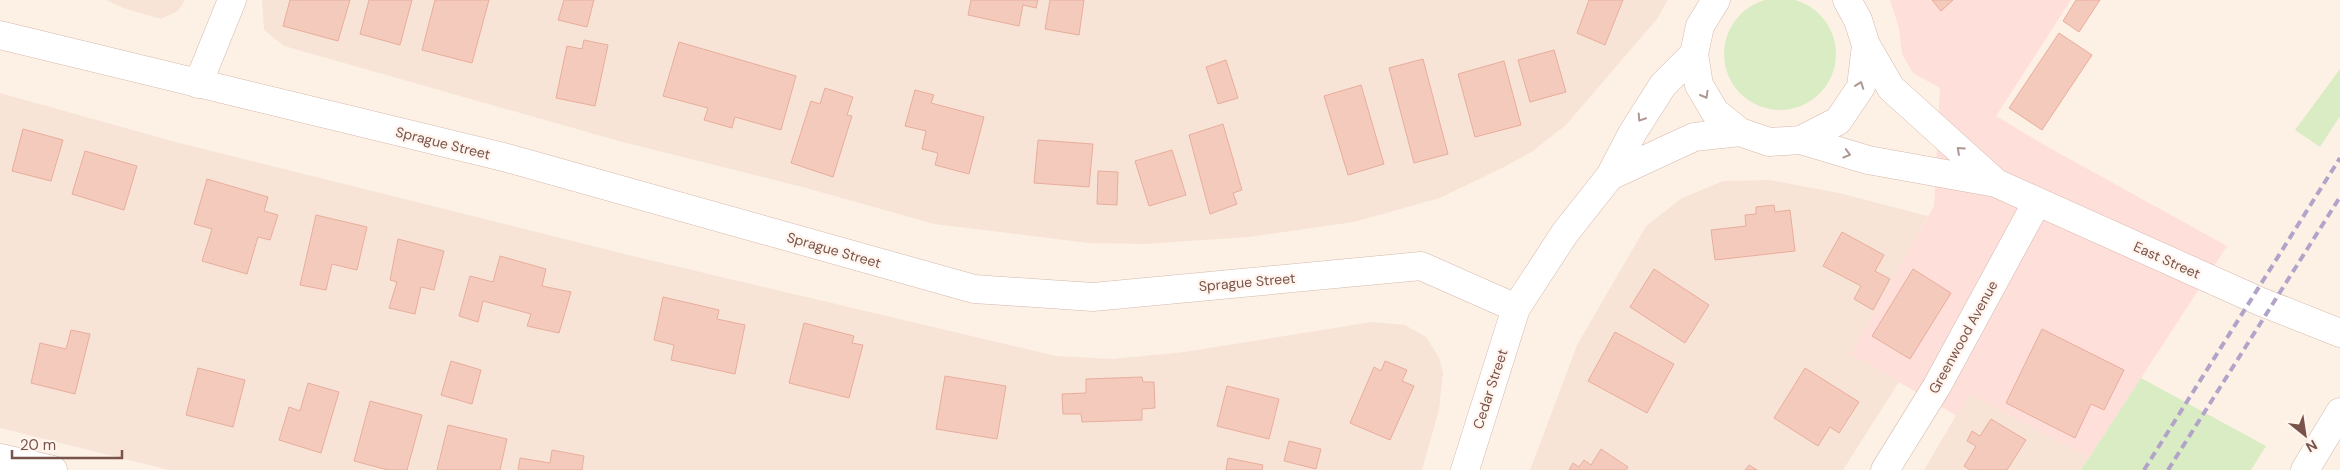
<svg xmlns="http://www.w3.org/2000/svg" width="2340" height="470" viewBox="0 0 2340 470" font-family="'DM Sans',sans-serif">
<rect width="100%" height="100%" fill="#fdf1e6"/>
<path fill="#f8e4d7" d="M106,0H185L178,11L161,19L123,8Z
M262,0H1668L1657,19L1566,125L1533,151L1504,167L1440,198L1354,222L1249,237L1145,244L1088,243L934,224L806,188L622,142L284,46L264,30Z
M0,93L172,141L633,256L1056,356L1113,359L1184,352L1372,322L1405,325L1426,337L1439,357L1443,373L1439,410L1422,470H169L0,428Z
M1770,180L1839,193L1928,216L1852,354L1899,382L1843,470H1530L1577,345L1646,226L1682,198L1723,181Z
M1969,393L2089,458L2081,470H1924Z"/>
<path fill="#fedfd9" d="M1890,0H2071L1996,116L2046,146L2227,246L2089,458L1970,394L1957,416L1851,354L1934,206L1940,88L1913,73L1902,54L1899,28Z"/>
<path fill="#daecc3" d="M1724 54a56 56 0 1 1 112 0a56 56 0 1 1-112 0Z
M2340,69V116L2320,147L2295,130Z
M2141,378L2266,446L2251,470H2081Z"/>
<path fill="#f4cabc" stroke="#e8ad9c" d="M290,0H350L338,41L283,26Z
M369,0H412L400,45L360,34Z
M435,0H489L472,63L422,50Z
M564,0H594L587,27L558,20Z
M971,0H1038L1036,8L1023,5L1019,26L968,15Z
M1050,0H1084L1079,35L1045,29Z
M1589,0H1623L1605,45L1577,33Z
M1932,0H1953L1941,11Z
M2076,0H2100L2079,32L2063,21Z
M2059,33L2092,55L2042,130L2009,108Z
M584,40L608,45L595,106L556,98L567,46L582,49Z
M679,42L796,76L781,130L735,117L732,128L704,120L708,108L663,96Z
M1554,50L1566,92L1530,102L1518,60Z
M1423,59L1448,154L1414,163L1389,68Z
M1226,60L1238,98L1218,104L1206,67Z
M1504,61L1521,125L1475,137L1458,74Z
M1361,85L1384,164L1348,175L1324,96Z
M825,88L853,97L847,115L852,116L833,177L791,163L811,101L820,104Z
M915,90L934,95L931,103L984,117L969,174L935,165L938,153L922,149L926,131L905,126Z
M1223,124L1242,190L1233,193L1237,204L1210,214L1189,135Z
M23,129L63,140L51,181L12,171Z
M1038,140L1093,144L1089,187L1034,183Z
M1172,150L1186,195L1149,206L1135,161Z
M85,151L137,166L124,210L72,194Z
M1098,171L1118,172L1117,205L1097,204Z
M207,179L268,197L264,211L278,215L270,240L258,237L247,274L202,261L212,229L194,224Z
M1774,205L1775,212L1790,210L1795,251L1715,260L1711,230L1746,226L1745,215L1756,214V207Z
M316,215L367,227L357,270L332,264L326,290L300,285Z
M1842,232L1884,255L1875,271L1890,279L1873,310L1854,299L1861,286L1823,266Z
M398,239L444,251L434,290L421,287L415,314L389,308L397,282L390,280Z
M500,256L546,269L542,286L571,292L559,333L527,326L531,314L483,301L478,322L459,316L470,276L493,282Z
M1654,269L1709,305L1685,343L1630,307Z
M1913,269L1951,293L1910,359L1872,336Z
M663,297L719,310L717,319L745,325L735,374L671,360L674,345L654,340Z
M804,323L854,336L852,343L863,345L849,398L789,383Z
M2042,329L2124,370L2104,410L2091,404L2075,438L2006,403Z
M71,330L90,334L75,394L31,383L40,343L66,349Z
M1615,332L1674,364L1647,413L1588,381Z
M451,361L481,370L472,404L441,395Z
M1385,361L1407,370L1402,381L1414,386L1390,440L1350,423L1374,367L1381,371Z
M198,368L245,380L233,427L186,415Z
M1805,368L1859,402L1839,433L1830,427L1818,446L1774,418Z
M945,376L1006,386L997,439L936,429Z
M1142,377L1143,382H1154L1155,408L1142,409V420L1082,422L1081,414H1063L1062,394L1086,393V379Z
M308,383L339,392L321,453L279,440L289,407L300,411Z
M1227,386L1279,399L1269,439L1217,426Z
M370,401L422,415L407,470H388L354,461Z
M1991,419L2026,440L2007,470H1970L1964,466L1976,446L1967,441L1972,431L1980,436Z
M448,425L507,439L500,470H437Z
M1289,441L1321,449L1316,469L1284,461Z
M1601,449L1628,467L1626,470H1569L1573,463L1579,467L1584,460L1591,465Z
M552,450L584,456L582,470H518L520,458L550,463Z
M1228,458L1263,465L1262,470H1226Z
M1749,465L1757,470H1745Z"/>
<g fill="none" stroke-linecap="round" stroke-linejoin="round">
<g stroke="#d3b9ae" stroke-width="29">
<path id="minor" d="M198,84L232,0
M0,458L53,470
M1885,470L1937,386L2037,202
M2305,470L2340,412"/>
</g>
<g stroke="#d3b9ae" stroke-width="29">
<path id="tertiary" d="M1465,470L1516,308"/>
</g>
<g stroke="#d6b8ab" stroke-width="29">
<path id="secondary" d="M1716,0L1700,26L1694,54L1699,85L1715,112L1740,132L1769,142L1801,140L1838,121L1861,87L1866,45L1858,20L1847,0
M0,35L507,158L974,289L1093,297L1421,266L1516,308L1565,233L1610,176L1633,132L1663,85L1694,54
M1866,45L1891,88L1996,183
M1801,140L1868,160L1996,183L2259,301L2340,333
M1610,176L1694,137L1740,132"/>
</g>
<use href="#minor" stroke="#fff" stroke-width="28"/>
<use href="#tertiary" stroke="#fff" stroke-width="28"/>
<use href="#secondary" stroke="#fff" stroke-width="28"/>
<path stroke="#b2a3c8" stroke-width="4" stroke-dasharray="8 5" stroke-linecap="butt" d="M2144,470L2340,158
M2168,470L2340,197"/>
</g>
<defs><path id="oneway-chevron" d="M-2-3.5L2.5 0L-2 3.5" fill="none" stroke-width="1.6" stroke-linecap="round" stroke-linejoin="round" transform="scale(1.25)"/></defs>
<g stroke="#af9892">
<use href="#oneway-chevron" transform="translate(1860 85) rotate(-70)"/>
<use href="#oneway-chevron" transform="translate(1705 95) rotate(60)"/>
<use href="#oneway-chevron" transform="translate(1641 118) rotate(123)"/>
<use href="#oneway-chevron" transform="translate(1960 150) rotate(-138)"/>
<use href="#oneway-chevron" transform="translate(1847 154) rotate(16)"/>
</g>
<g text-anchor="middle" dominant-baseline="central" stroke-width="4.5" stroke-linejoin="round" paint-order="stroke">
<g font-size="14" fill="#795349" stroke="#fff5ee">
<text transform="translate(443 143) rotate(14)">Sprague Street</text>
<text transform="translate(834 250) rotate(16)">Sprague Street</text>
<text transform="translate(2167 260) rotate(24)">East Street</text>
<text transform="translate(1247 282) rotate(-5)">Sprague Street</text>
<text transform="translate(1963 337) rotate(-61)">Greenwood Avenue</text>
<text transform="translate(1490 389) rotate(-72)">Cedar Street</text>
</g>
</g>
<g transform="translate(2305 435) rotate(150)" stroke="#fff5ee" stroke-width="4" paint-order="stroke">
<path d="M0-4L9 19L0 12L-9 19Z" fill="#795349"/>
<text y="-8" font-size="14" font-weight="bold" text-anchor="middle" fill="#795349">N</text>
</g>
<path d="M12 450v8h110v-8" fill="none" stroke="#795349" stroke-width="2.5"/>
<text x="20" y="450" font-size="15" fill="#795349" stroke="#fff5ee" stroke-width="4" paint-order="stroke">20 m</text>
</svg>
